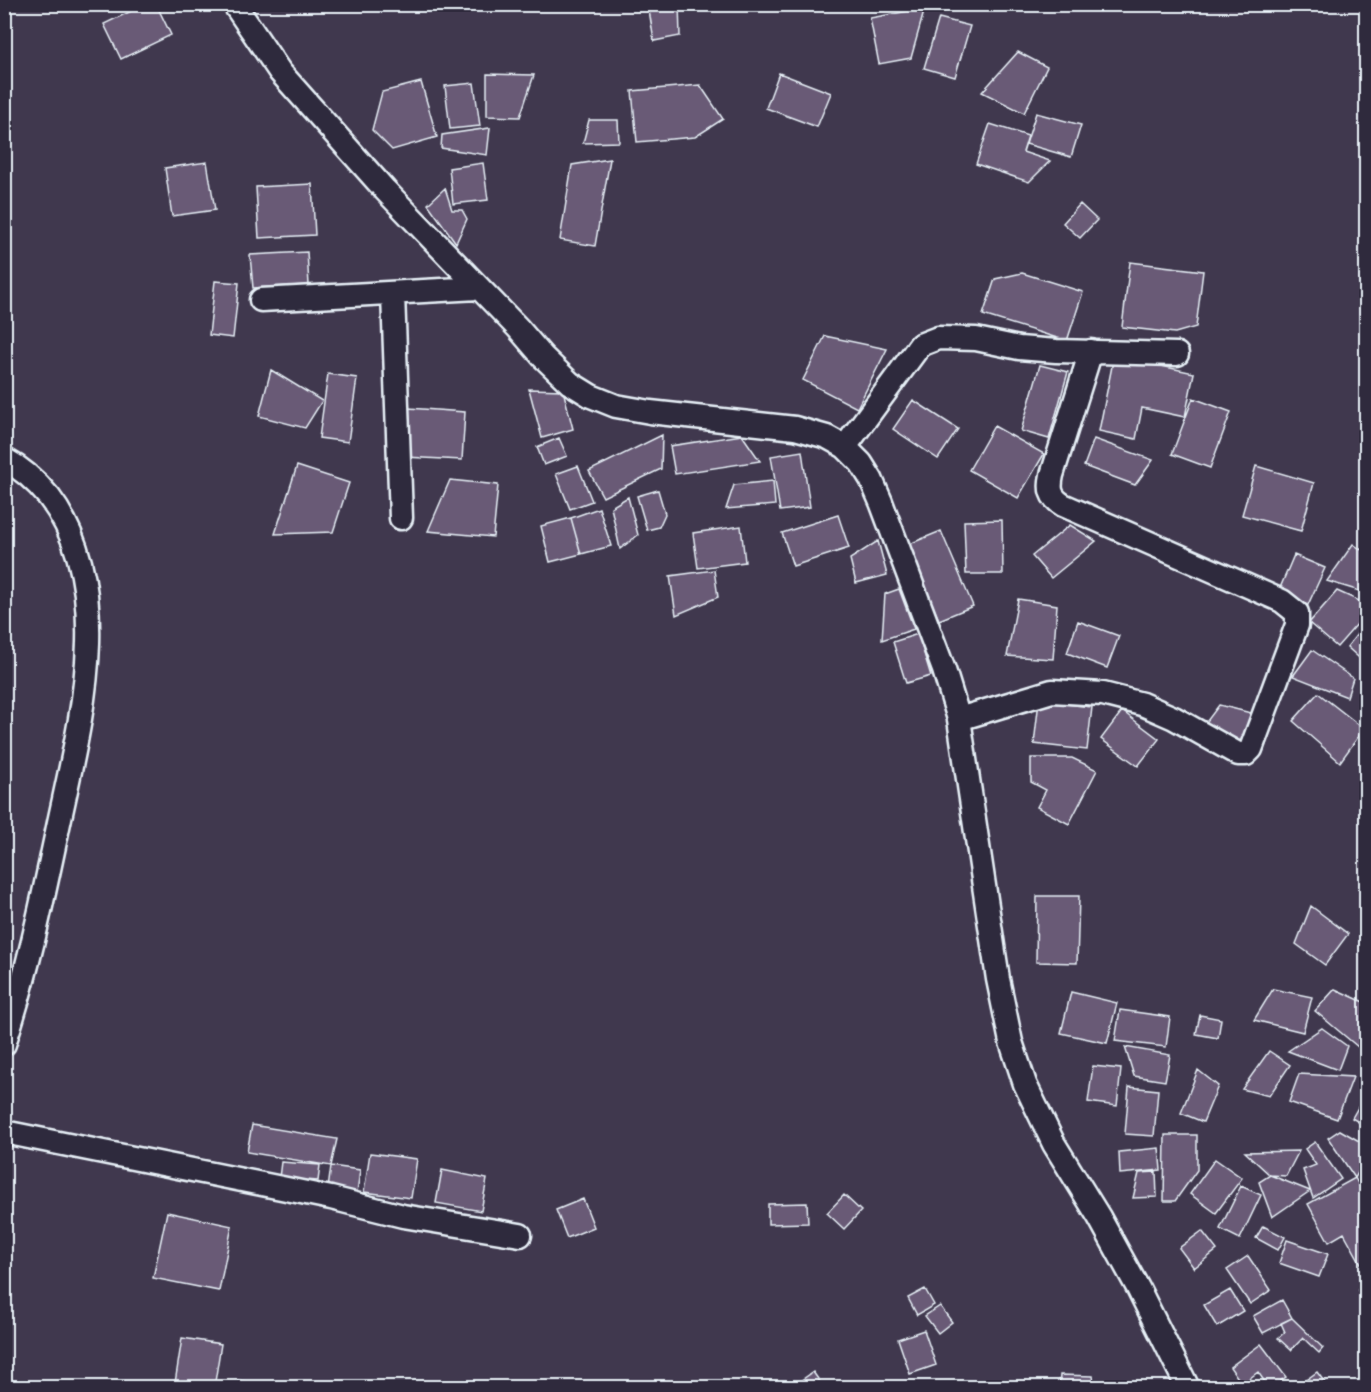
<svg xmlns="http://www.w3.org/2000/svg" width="1371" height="1392" viewBox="0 0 1371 1392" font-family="Pangolin,sans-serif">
<rect width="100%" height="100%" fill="#40384e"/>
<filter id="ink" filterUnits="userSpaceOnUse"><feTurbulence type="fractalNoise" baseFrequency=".0167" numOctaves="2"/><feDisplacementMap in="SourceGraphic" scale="12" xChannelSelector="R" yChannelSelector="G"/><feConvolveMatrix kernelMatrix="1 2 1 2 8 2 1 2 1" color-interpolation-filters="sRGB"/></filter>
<g filter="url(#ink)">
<path fill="#695a76" stroke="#e8f1f8" stroke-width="1.5" d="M146,4H156L171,35L121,59L104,24Z
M648,4H679L680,36L654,41Z
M732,4H774V10H732Z
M925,8L911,58L879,64L870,18Z
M939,18L970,26L955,77L924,68Z
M1018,52L1047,67L1024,113L982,92Z
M779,73L831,93L817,127L766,108Z
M487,74L534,75L520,117L487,116Z
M421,82L437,137L392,150L372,130L382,92Z
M474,83L480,126L450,129L445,86Z
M700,85L723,119L695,137L637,142L632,91Z
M1036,113L1081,125L1071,157L1026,144Z
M589,120H618L619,142L583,143Z
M990,124L1028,136L1023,152L1050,161L1029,182L976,164Z
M490,128L487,155L441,148L442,135Z
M610,159L595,246L560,240L572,165Z
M207,162L215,210L172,216L165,168Z
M483,163L488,200L453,204L449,168Z
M312,184L315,235L259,238L256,187Z
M445,188L452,210H462L467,219L456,243L428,204Z
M1080,204L1097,220L1080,238L1063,223Z
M307,252L309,285L253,288L250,255Z
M1130,262L1203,271L1196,327L1175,333L1122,327Z
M1022,273L1083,292L1067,341L983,315L995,279Z
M215,281L239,283L233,338L209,335Z
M825,336L887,349L857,408L803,380Z
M1114,356L1194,373L1185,417L1142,408L1136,439L1099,431Z
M1040,365L1068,372L1049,439L1021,431Z
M271,370L322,401L305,428L259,416Z
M328,374L357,378L348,442L319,438Z
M529,389L563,390L573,429L542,438Z
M1193,398L1231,412L1210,468L1172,454Z
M913,400L958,429L938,459L893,429Z
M408,408L465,412L462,460L405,457Z
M994,426L1044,454L1018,498L969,470Z
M662,435L661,469L603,497L589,471Z
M742,435L760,461L675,474L670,446Z
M559,438L567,456L544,465L537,447Z
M1094,439L1153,460L1135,485L1084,466Z
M802,451L810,507L780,511L771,456Z
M297,466L349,483L333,532L275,534Z
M578,466L592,501L570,509L556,474Z
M1256,466L1314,483L1301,531L1242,515Z
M450,480L498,485L493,537L428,531Z
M773,481L775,505L726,509L734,485Z
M658,490L665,514L659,527L647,530L637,496Z
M628,497L638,535L620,549L611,507Z
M599,508L611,546L581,554L571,518Z
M838,515L849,548L793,566L782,533Z
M571,518L581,554L550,562L541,526Z
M1002,520L1003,574H966L964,521Z
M1070,525L1096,541L1051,578L1032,556Z
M741,526L745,562L698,568L693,533Z
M941,531L973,606L939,620L907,545Z
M878,541L887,575L856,583L850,559Z
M1353,544L1366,553V593L1327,581Z
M1294,555L1325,568L1306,609L1280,588Z
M714,570L718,597L676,615L670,576Z
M899,589L914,629L882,640L885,594Z
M1337,591L1366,604V614L1337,647L1309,623Z
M1018,599L1057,605L1053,659L1007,656Z
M1078,621L1119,636L1107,668L1067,653Z
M1366,623V664L1347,647Z
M918,634L931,676L906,683L893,642Z
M1312,650L1353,678L1347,697L1293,676Z
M1318,693L1364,729L1340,762L1293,721Z
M1039,701L1092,707L1087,750L1034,744Z
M1219,705L1255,714L1246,754L1204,725Z
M1122,711L1159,739L1138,766L1101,739Z
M1031,758H1072L1097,770L1069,824L1037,807L1046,790L1031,782Z
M1037,896H1079L1077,963L1036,962Z
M1311,906L1348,934L1325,965L1296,944Z
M1366,937V949L1361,945Z
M1273,989L1312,997L1303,1032L1254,1020Z
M1335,989L1366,1003V1037L1358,1047L1315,1011Z
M1071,992L1117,1003L1107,1043L1061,1033Z
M1120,1010L1170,1017L1166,1047L1115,1041Z
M1200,1015L1221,1019L1218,1038L1196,1034Z
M1322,1028L1347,1046L1338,1070L1288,1051Z
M1125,1047L1170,1055L1165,1081L1134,1076Z
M1269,1051L1290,1065L1269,1096L1242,1089Z
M1093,1066L1121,1069L1117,1106L1088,1102Z
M1198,1070L1218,1086L1203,1122L1181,1113Z
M1299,1074L1353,1077L1337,1119L1289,1102Z
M1129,1087L1158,1090L1154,1136L1125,1134Z
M1366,1093V1127L1352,1118Z
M252,1125L337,1139L331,1166L247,1152Z
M1340,1130L1366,1145V1158L1355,1178L1328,1138Z
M1165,1135H1197V1170L1175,1201H1164Z
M1315,1142L1341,1179L1313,1198L1303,1170L1316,1165L1305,1149Z
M1159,1148L1161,1170L1120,1174L1119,1152Z
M1299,1151L1286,1176L1270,1175L1245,1152Z
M370,1153L417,1159L411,1198L364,1192Z
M1215,1159L1242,1178L1216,1213L1190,1194Z
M281,1162L320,1165L318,1181L279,1178Z
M331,1166L360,1170L357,1193L328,1189Z
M442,1170L487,1179L481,1211L436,1203Z
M1156,1172L1157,1197L1133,1198L1139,1173Z
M1270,1175L1310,1191L1272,1217L1259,1182Z
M1355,1178L1366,1198V1262L1363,1267L1344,1233L1329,1242L1308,1204Z
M1241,1186L1261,1195L1240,1239L1220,1229Z
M844,1195L861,1211L844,1229L827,1213Z
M583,1199L594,1227L567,1238L556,1210Z
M807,1203L808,1223L768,1224V1204Z
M167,1212L232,1226L219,1291L153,1278Z
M1263,1226L1285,1237L1278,1250L1256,1238Z
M1202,1231L1217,1250L1194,1268L1179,1248Z
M1287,1240L1328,1254L1319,1277L1279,1263Z
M1248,1256L1271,1290L1250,1304L1227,1270Z
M1366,1287V1313L1358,1290Z
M925,1289L934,1305L917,1315L908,1298Z
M1230,1290L1243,1311L1217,1327L1204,1305Z
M1282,1300L1292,1318L1263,1333L1253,1316Z
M940,1306L952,1322L938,1333L925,1316Z
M1292,1318L1323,1348L1319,1353L1303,1338L1291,1350L1278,1338L1285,1332L1281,1323Z
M924,1330L936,1365L910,1374L898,1339Z
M182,1338L221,1344L214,1388L175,1383Z
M1261,1344L1286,1377L1271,1388H1269L1258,1372L1242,1384L1230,1367Z
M813,1372L823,1386L820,1388H799L796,1384Z
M1317,1372L1329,1388H1295Z
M1060,1375L1093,1376L1095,1388H1059Z
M238,1380L276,1388H237Z"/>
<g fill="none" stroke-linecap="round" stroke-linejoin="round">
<g stroke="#e8f1f8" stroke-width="27">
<path id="street" d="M234,4L280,72L385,190L518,328L543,357L570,383L591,396L616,406L650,412L795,428L827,437L845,447L861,463L871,479L881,502L944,670L959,719L998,979L1011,1042L1025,1084L1054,1144L1099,1217L1138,1288L1188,1388
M393,294L401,518
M261,300L478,288
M845,447L920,345L938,338L976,339L1019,348L1056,351L1177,354
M4,459C23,469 36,481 49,497C119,589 78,730 57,832C42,903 27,975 4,1044
M959,719L1052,691L1103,694L1142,704L1174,718L1238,754H1246L1251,749L1297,625V613L1282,601L1063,505C1050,497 1049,489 1052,475L1091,351
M4,1132L331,1198L403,1216L520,1235"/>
</g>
<use href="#street" stroke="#2f2a3d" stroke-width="22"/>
</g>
</g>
<rect width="1371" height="1392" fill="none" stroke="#2f2a3d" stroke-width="24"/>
<rect x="12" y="12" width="1347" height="1368" fill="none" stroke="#e8f1f8" stroke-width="2" filter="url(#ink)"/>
</svg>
